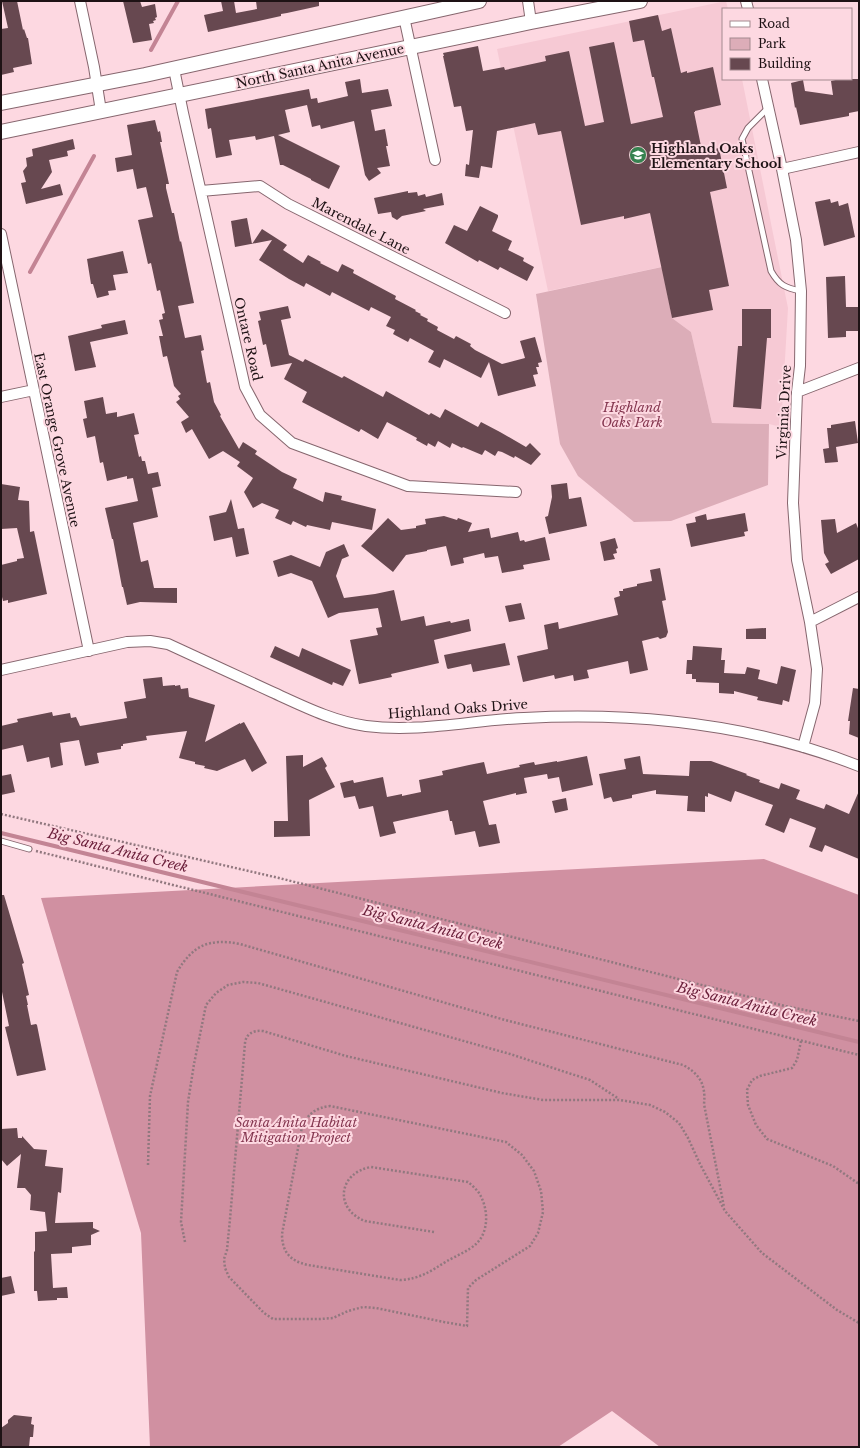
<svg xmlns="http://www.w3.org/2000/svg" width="860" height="1448" viewBox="0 0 860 1448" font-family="'Libre Baskerville',serif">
<rect width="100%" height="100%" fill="#fdd8e1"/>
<path fill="#f6c9d4" d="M726,1L728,9H723V79H742L788,308L781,427L769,424L712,423L691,332L672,318L661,267L548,291L497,49Z"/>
<path fill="#dcadb8" d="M662,267L672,318L691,332L712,423L769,424L768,485L671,521L634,522L578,476L560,444L536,294Z"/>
<path fill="#d090a1" d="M764,859L859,895V1447H660L612,1411L558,1447H150L141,1233L41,898Z"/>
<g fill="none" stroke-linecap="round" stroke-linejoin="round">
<path stroke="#c38494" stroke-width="4" d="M151,50L178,1
M30,272L94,156
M1,833L859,1042"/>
</g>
<path fill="#674850" d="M2,1H17L23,30L24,29L27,38H28L32,64L13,68L14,72L1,75V29L8,28Z
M123,1H140L142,7L155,4L157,17L155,18L156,20L153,21L154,23L149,24L152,40L133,43Z
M221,1H234L236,13L257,9L256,1H319V6L287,13L281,14V16L208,32L204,15L223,11Z
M658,15L662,31L671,28L681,73L687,71V73L713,67L721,105L695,111V112H694L702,151L719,148L727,188L710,192L729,286L709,290L713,310L672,318L650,213L624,219V216L581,225L561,131L538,135L535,123L497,131L492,168L481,166L479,178L465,176L466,164L469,165L473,130L466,131L461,106L454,107L443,56H444L443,53L478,46L483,71L504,67L505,70L546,61L545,56L569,51L585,126L604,122L589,47L614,42L631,124L663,117L654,77H652L644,40L633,42L629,21Z
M360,79L362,93L388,89L392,106L371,110L375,131L385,129L388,146H386L390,166L377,168L381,173L369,181L365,175L354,121L321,129L320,125L312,127L307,105L285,110L290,132L278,135L340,166L329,189L311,180V179L283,165H280L274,136L256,140L255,136L229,140L232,155L216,158L211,128L208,129L205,109L309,89L311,99L317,98L318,103L348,96L345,82Z
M840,79H859V111L849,113V116L800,125L796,107L795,108L791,83L803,80L805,91L833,95L831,81Z
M155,120L158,132L160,131L162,142H160L169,184H166V188L172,213H174L180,242L181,241L194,303L178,306L185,338L201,335L204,350L201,351L207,383L210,382L214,402L221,415L220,416L239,449L243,442L257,451L255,454L282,472L297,479L293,488L323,502L325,492L342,496L341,500L376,509L372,530L332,522L330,530L307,525L306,527L293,521L291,525L275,518L279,510L262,503L253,508L244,492L253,478L237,466L240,462L223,451L209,459L192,429L186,433L181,422L189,417L176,402L180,399L178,396L181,394L174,386L167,356L163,357L159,336H163L159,320L163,319L162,314L165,313L160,290L157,291L151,263L148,264L138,220L153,217L146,187L137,189L133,169L117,172L115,158L132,155L127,125Z
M73,139L75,149L67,151L68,156L49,160L52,172L41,189L60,184L63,195L26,204L21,183L26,182L23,171L27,166L26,158L33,156L32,149Z
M408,191V193L417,192L418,196L425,194L426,197L442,193L444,205L423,209L426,211L402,216L397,220L392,217L391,212L378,214L374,198Z
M830,199L831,203L838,201L839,206L848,203L855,237L824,246L815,202Z
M480,206L498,215V217L492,231L512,241L508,250L524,258L523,261L534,267L527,281L500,267L498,270L479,260L478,262L445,243L454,225L467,231Z
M247,218L252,244L262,229L287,245L283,250L303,263L308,255L321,262L320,263L338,272L342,264L354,270L353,273L396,296L395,299L416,310L415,311L421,314L420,315L428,319L427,321L438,327L437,330L454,339L456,336L471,344L470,346L475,350L502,364L525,358L520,341L535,337L542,362L538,363L539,367H536L538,374L533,375L536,386L498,396L489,362L481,378L444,359L440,368L428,362L434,351L410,338L408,342L393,334L395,330L386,326L391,317L371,307L369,311L332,292L330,296L306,283L304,287L289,279L259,260L272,240L235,247L231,221Z
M123,251L128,273L113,275L116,290L108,291L109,295L97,298L93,284H91L87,259Z
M845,276L846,307H858L859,331H846V337L828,338L826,277Z
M288,306L291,318L281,320L289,355L303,362L305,359L342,378L344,376L383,397L386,391L429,415L431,413L440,418L445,409L478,427L481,422L500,432L526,447L530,443L541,454L531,465L515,456L514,458L502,452L498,451L495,456L485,450L482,455L463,447L462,448L452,443L450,448L438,441L435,447L428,443L427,446L416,440L417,438L387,422L378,439L361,429L359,432L302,402L307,392L284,379L292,363L271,367L266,344L263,345L258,321L261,320L259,312Z
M742,309H771V338H767L761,409L733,407L738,346H742Z
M125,320L128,334L90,342L96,367L75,371L68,336L102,328L101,325Z
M103,397L106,414L117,412V417L134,413L139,434L134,435L139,457L141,456L142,461H145L148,474L158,472L161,486L152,488L158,517L133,523L141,562L148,560L154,588H177V603L140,602L127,605L123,587H122L113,539H112L105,508L138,501L133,478L127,479V476L107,481L103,462L100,463L95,436L87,438L83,419L87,418L84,401Z
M855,421L858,443L836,447L838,462L825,463L823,449L829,448L827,428H831V425Z
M567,483L569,499L581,497L587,526L549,534L545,517L548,516L552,497L551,485Z
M1,484L20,487L18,500L29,501L30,532L34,531L47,594L8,603V600L3,601L1,593V565L17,561V559L24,558L17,528L1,529Z
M231,499L238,529L244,528L249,554L236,557L232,537L214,541L209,516L226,512Z
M745,513L748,531L744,532L745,536L691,547L686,524L696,522L695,517L706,514L707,520Z
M444,516L457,520L458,518L472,523L468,532L489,528L491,538L518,532L520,541L524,540L525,542L545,537L550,560L523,565L524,569L502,573L498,556L485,558L484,553L463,558L464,563L451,566L446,546L427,550V551L406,555L393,572L361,546L388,518L401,530L416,528V526L426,524L425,519Z
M835,519L837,533L856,523L859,531V559L831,574L825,564L829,562L824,553L821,520Z
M615,538L618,548L616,549L617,553L613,554L615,559L604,561L600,542Z
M344,544L349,556L342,559L336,576L344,598L375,594L394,590L401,621L424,616L426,626L450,621L451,623L469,619L471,631L434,640L439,663L391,674L392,677L359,684L350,640L378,635L376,628L382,627L378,608L339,613L328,618L312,581L291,573L278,577L273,561L291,555L320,567L326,552Z
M660,568L666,600L662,601L668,632L666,637L660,639L658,637L642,641L648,670L630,674L628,661L587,670L589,678L574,681L573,675L555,679L554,675L523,682L517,656L548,649L544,625L558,622L559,629L618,615L614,598L620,596L619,591H623V589L637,586V584L652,581L650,570Z
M521,603L525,619L509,622L505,606Z
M766,628V639H746V629Z
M505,643L510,665L473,672L471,664L448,669L447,668L444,655Z
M275,646L299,657L302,648L351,670L343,686L333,682L332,685L270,657Z
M693,646L722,648L721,660H725L724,673L745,674L747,667L760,670L758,679L777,684L781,666L796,670L789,702L783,700L782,705L757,700L758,697L734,691V694L719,693V683L696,682V679H692V674H686L687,660H692Z
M162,677L163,686L175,685V686L180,685L181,689L188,688L189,697L215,705L205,742L240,723V724L244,722L267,763L252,772L245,759L217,771L204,768L205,766L195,764V762L179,758L187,731L146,736L147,740L123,744V746H121V749L97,753L99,763L85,766L79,740L60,743L63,765L51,768L49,757L27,762L23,745L1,750V726L18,722L17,719L52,712L53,716L70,713L71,718L76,717L80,726L127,718L124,702L146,698L143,679Z
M853,688L859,689V738L849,734L850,721H848Z
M303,755V767L322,757L327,766L325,768L335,787L309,800L310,836L274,837V821H288L286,756Z
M587,756L593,785L562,792L559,777L548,779L547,774L524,778L527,793L516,795V793L483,801L489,825L496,824L500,843L479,847L475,831L455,835L452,821H450L448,810L393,822L396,833L380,837L373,806L359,809L355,796L344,798L340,783L353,780L354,783L383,777L387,797L402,794V796L421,792L419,780L443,775L442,771L469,765L484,762L487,774L520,767L519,765L534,762L535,765L557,761V762Z
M640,756L643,774L689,776L690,761H711L747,774L746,775L760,780L759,782L779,789L781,783L800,790L796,799L824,809L826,804L849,814L859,791V859L825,845L822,852L809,847L816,828L790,818L784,833L765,825L773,805L735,791L731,802L708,793V797L705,796V812L687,811L688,796L656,794V790L632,795V798L613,802L611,797L604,799L599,774L626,769L624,759Z
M11,774L15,792L1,795V776Z
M566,798L568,810L555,813L552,801Z
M1,895H4L24,963L22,964L29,995L26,996L28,1005H27L31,1025L36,1024L37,1025L46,1070L17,1076L5,1027L9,1026L1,987Z
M17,1128L18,1138H22V1136L34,1149L47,1150L45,1166L63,1168L61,1193L58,1192L55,1223L93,1222V1228L100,1231L91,1235V1245L72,1247V1253L51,1254L53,1288L67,1287L68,1298H57V1300L38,1301L37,1291H34V1252L35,1251V1232L47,1231L45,1212L30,1210L31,1195L25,1188H17L21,1154L7,1166L1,1159V1129Z
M11,1276L15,1293L1,1296V1278Z
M14,1415L32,1417L31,1424L34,1425L33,1437H30L29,1447H1V1428L8,1423V1420Z"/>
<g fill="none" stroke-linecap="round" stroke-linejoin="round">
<g stroke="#86666e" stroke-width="7">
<path id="lane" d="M768,108L748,128L742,139L744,148L771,271C779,285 785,288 801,291
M1,841L29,849"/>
</g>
<g stroke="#86666e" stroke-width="12">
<path id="street" d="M80,1L94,67L101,111
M528,1L531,22
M746,1L748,9
M404,17L435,160
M174,69L183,113L245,387L260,415L292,443L408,486L516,492
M762,79L782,169L796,240L801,291L800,366L797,392L793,503L797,560L810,622L817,669L815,703L803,747
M782,169L859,152
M201,191L260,186L288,204L505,313
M1,234L89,651
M797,392L859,368
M1,397L34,390
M810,622L859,597
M1,670L127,642L150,641L168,644C203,660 237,676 272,692C303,706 332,721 366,726C419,733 472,720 524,718C638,712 752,724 859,766"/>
</g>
<g stroke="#86666e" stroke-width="16">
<path id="secondary" d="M1,103L145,75L479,1
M1,132L531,22L640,1"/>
</g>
<path stroke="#91787f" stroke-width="2.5" stroke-dasharray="2 2" stroke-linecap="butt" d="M1,814L279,878L785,1006L859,1021
M36,851L859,1055
M801,1041L797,1060L792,1068L760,1076L752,1080L747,1090L748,1105L756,1125L767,1139L833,1166L859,1184
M148,1165L150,1096L177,972C193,945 209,938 240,944L505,1020L683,1065C700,1074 706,1085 704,1104L724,1207
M434,1232L365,1221C334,1209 338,1173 371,1167L468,1182C472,1185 476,1189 479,1193C488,1207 490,1231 476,1244C470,1250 456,1256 447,1261C431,1271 420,1279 400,1280L308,1265C290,1261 282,1252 282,1234L302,1127C308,1114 315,1108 330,1106L506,1142L522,1155L534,1171L541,1191L543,1212L538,1233L530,1246L476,1280L468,1288L467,1326L444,1322L376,1308L363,1307L348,1311L333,1318L320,1319H273L264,1313L229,1277L225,1268L224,1259L227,1250L230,1219L245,1043C246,1034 253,1030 263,1031L346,1056L502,1093L543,1100H620L650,1105L665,1112L679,1123L688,1138L700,1164L725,1211L762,1253L837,1310L859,1323
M185,1242L181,1222L188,1102L194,1064L206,1005L216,993L228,985L243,982L258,983L510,1054L590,1080L619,1099"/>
<use href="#lane" stroke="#fff" stroke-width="5"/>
<use href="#street" stroke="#fff" stroke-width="10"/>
<use href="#secondary" stroke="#fff" stroke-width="14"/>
</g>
<defs>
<g id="school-disc" transform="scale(0.9)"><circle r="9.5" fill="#368250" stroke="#fdd8e1"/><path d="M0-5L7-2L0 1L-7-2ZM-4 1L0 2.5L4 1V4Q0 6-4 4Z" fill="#fff"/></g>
</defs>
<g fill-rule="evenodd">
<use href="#school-disc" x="638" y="155"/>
</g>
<g text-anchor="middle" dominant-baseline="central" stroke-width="4" stroke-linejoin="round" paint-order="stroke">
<g font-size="13" fill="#1e1215" stroke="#fdd8e1">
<text transform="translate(320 66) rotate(-12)">North Santa Anita Avenue</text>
<text transform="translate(361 226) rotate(27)">Marendale Lane</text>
<text transform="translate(248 339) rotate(77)">Ontare Road</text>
<text transform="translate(784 412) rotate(-87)">Virginia Drive</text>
<text transform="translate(57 440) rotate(78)">East Orange Grove Avenue</text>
<text transform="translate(458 709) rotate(-4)">Highland Oaks Drive</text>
</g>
<g font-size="13" font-weight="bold" fill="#1e1215" stroke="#fdd8e1" text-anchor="start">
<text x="651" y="148">Highland Oaks<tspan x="651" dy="15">Elementary School</tspan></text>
</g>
<g font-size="13" font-style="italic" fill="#853750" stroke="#fdd8e1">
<text x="632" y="407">Highland<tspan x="632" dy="15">Oaks Park</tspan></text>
<text x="296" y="1122">Santa Anita Habitat<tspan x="296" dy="15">Mitigation Project</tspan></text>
</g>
<g font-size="14" font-style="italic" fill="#6b1f3a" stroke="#fdd8e1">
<text transform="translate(118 850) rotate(14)">Big Santa Anita Creek</text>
<text transform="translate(433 927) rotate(14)">Big Santa Anita Creek</text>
<text transform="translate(747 1004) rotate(14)">Big Santa Anita Creek</text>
</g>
</g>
<rect width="860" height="1448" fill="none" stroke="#1e1215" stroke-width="4"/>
<rect x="722" y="8" width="130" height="72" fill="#fdd8e1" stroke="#a4898f"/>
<rect x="730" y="21" width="20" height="6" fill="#ffffff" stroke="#a4898f"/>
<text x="758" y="28" font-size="12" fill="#1e1215">Road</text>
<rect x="730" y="38" width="20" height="12" fill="#dcadb8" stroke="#a4898f"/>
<text x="758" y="48" font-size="12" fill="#1e1215">Park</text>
<rect x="730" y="58" width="20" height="12" fill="#674850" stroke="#a4898f"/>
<text x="758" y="68" font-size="12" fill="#1e1215">Building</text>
</svg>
